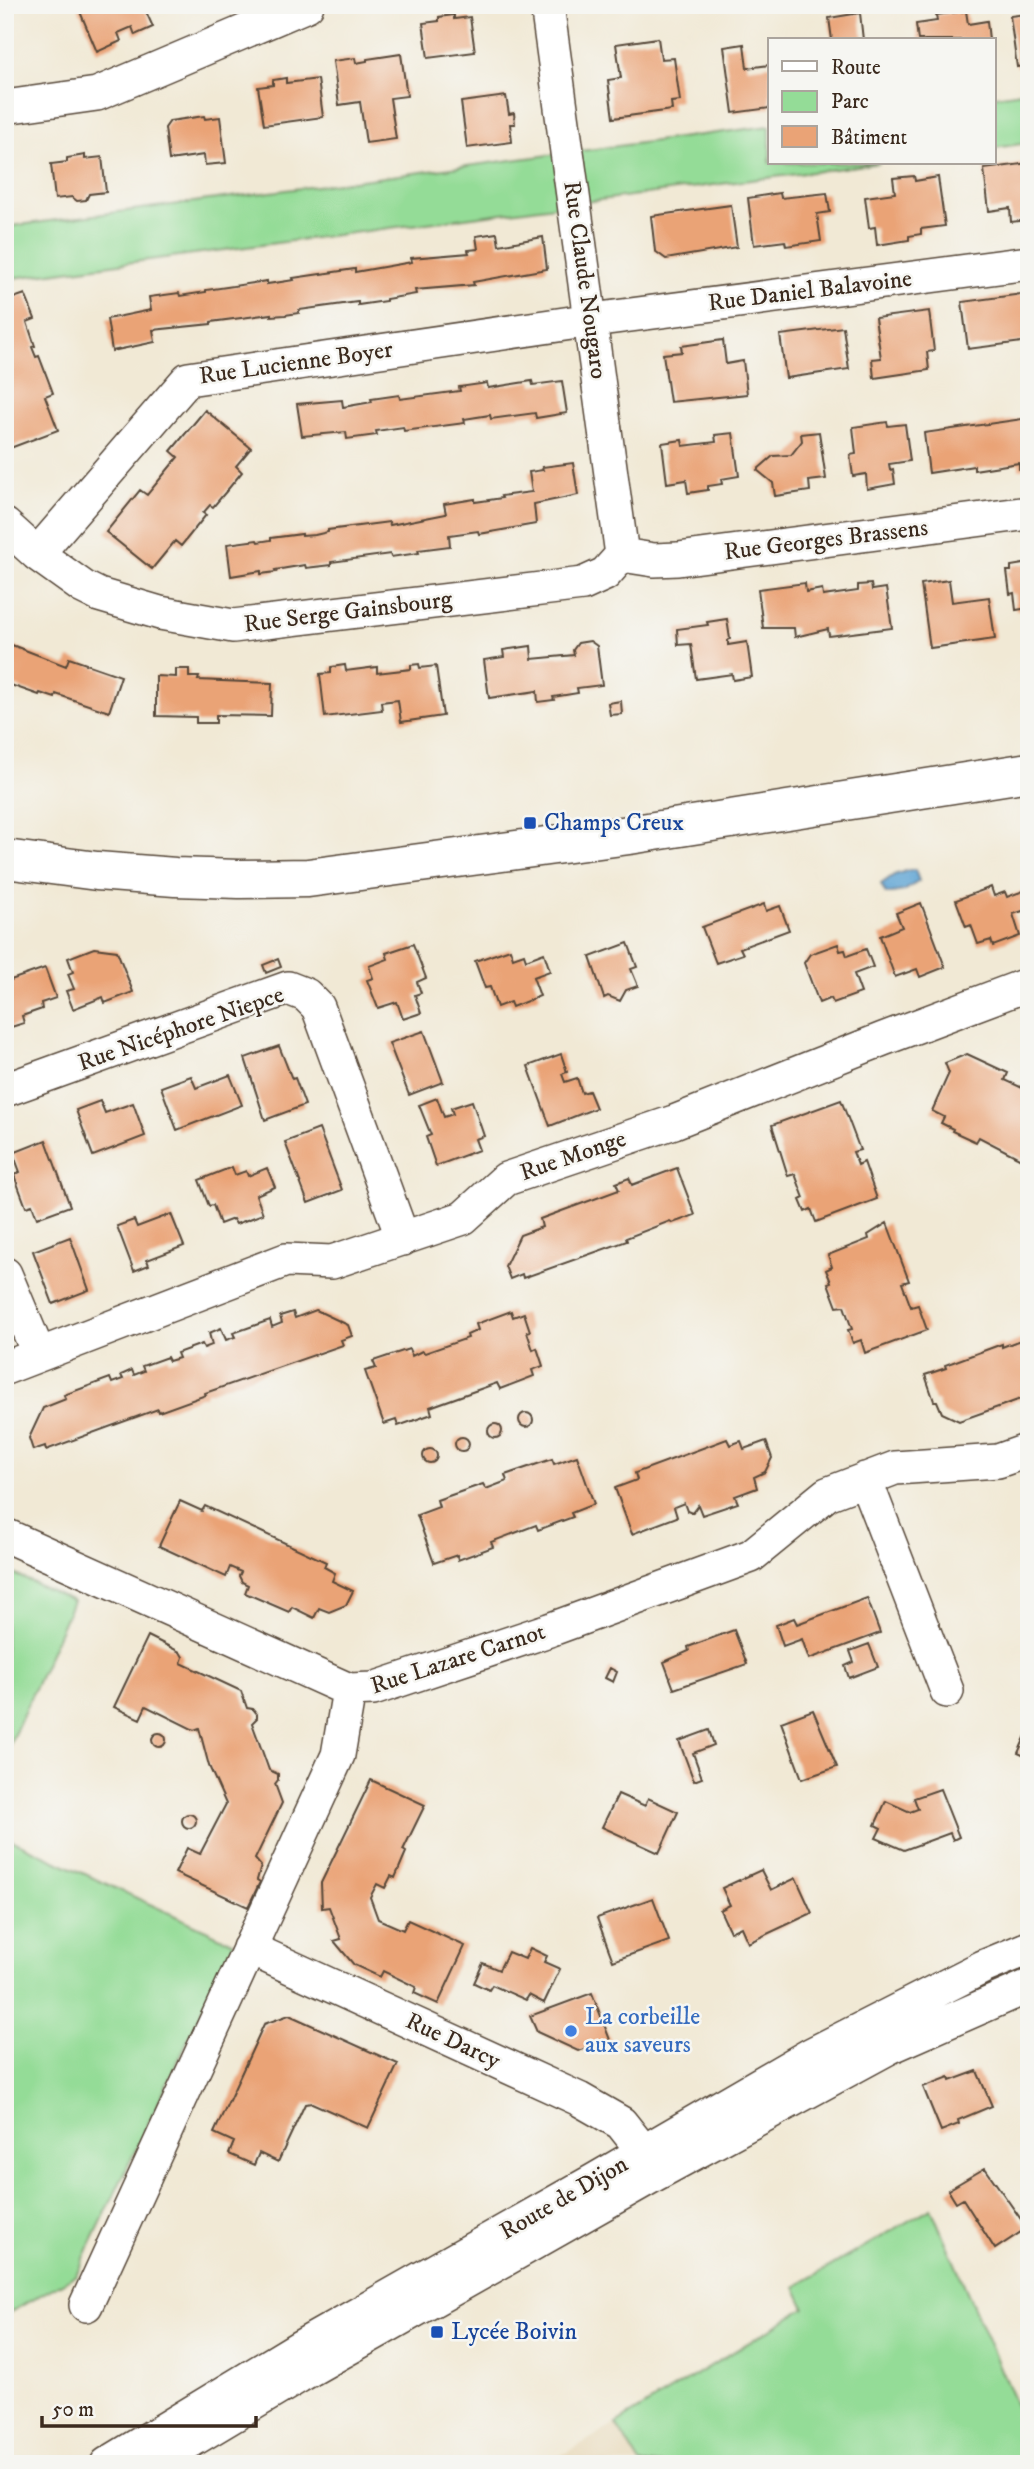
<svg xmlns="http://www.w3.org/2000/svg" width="1034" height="2469" viewBox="0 0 1034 2469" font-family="'IM FELL DW Pica',serif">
<rect width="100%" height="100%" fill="#f6f6f2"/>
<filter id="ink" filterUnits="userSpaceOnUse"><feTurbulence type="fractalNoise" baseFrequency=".0143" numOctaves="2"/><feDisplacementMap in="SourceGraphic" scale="14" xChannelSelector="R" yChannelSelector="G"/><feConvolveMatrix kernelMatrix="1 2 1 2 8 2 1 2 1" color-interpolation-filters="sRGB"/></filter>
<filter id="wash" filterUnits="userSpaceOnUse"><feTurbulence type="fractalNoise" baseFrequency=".00686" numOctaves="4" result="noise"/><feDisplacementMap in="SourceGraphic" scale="28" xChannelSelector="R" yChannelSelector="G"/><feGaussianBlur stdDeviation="1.57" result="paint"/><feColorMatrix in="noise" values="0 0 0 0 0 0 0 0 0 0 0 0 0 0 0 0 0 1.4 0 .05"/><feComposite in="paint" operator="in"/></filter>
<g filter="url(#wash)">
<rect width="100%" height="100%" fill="#f1e9d5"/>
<path fill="#e8d9ba" d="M616,2424L640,2464H546Z"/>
<path fill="#94dc97" stroke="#68835a" stroke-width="2" d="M1029,91V143L994,148V96Z
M770,126V163H880L5,279V227Z
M5,1570L73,1601L5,1755Z
M5,1837L234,1943L76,2275L5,2315Z
M931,2208L1029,2435V2464H640L616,2424L805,2308L795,2287Z"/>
<path fill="#5fa4d4" stroke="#4d6779" stroke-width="2" d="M909,870H915L919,881L904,891L886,894L881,884L894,875Z"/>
<g id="blocks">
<path fill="#eaa376" d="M83,5H143L153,27L135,35L132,27L118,33L121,41L97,52L78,7Z
M1025,7H1029V65L1017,67L1010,16L1026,14Z
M966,11L968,24L987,21L989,40H918L916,24L937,21L936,15Z
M860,13L863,40H832L829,18Z
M454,15V19L470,17L475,52L428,58L423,23L439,21V17Z
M658,38L661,59L674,58L680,101L671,102L672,110L613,118L608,80L621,78L616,44Z
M744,44L747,68L770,65V108L733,113L724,47Z
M401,54L407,96L390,98L396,139L366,143L360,102L339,105L333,61L355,58L356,63L367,61V59Z
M286,78V83L318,79L323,117L264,125L258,87L273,85V80Z
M506,96L509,114L514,113L515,124H510L512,142L467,148L461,102Z
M204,116L205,119L220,117L226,163L205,165L204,155L169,160L165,128L170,121Z
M85,155V159L102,157L106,192L89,194L86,200L77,201L72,197L55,199L51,164L67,162V158Z
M1029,163V220L1011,222L1010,208L989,211L984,169Z
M914,176L915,181L938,177L945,226L921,229V234L909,236V240L877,245L875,227L869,228L865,197L895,193L893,178Z
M780,193L781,198L827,193L830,212L817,214L821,241L786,246L785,241L754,245L748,198Z
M731,205L737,247L666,259L655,251L651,216Z
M497,233L499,245L543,237L547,269L473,282L474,285L415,290L416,294L386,299V301L358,305V302L299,310V313L285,315L271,316V314L211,322V324L153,330L155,342L112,351L107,319L151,310L149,297L179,293L180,296L206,292V290L267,281V284L281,282L294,280L293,278L355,269V272L412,262L411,258L469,253L468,250L478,249L476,236Z
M1029,293V341L968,349L962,302Z
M25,294L35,319L27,322L35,346L32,347L36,357L39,356L53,393L45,396L58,430L5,450V301Z
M929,311L934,351L927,352L929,370L874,378L872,359L881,358L875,318Z
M843,327L849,369L786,378L780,335Z
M723,340L726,364L743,361L747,394L670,402L663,354L682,352L681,346Z
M532,381L533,385L562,381L567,413L536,418L535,413L491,419L490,415L464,419L465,423L404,431L403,427L376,431L377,435L347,439L346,432L302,436L297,404L342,400L343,407L372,402L371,399L399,395L400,399L460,391L459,387L487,383L488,388Z
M205,410L251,448L236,466L242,472L229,488L213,507L210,505L203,513L206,515L181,546L175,541L152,569L106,532L140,490L147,495L178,457L171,451Z
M1029,418V468L1019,469V463L974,470V466L929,473L924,433Z
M887,422L888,426L905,424L910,461L889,464L890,470L893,469L895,484L867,489L866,474L853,476L850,455L856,454L853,427Z
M819,432L826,479L809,481L810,491L775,496L773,483L757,470L773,456L791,455L802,441L801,434Z
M733,433L739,476L721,479L722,484L708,486V490L688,493L686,480L667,483L662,443L682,440L683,446L716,442L715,435Z
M573,463L578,495L534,504L536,524L479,534L478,531L449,535L450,546L418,550L419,553L391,557L390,554L331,562V565L306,568L305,565L275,570L276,572L261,574V571L231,576L227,544L257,540L258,542L271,540V538L302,534V536L315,535L328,532V530L389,522L390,525L446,514L444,504L475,499V502L489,500L502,498L501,496L532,492L529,472L543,470L542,467Z
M1029,563V608L1016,610L1014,593L1010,594L1007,571H1011V566Z
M949,580L952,602L989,597L995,639L930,648L921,584Z
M805,583L806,592L822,589L823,596L858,591V585L871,584L872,590L886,588L892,628L829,636L828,629L795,637L794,628H763L758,589Z
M727,619L730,639L728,640V645L747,642L752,677L733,680L732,674L696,679L691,644L678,645L677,629L708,625L707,622Z
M590,641L597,646L602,685L577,688L578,693L553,697L554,700L538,702L537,691L489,698L484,660L504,657L503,650L531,646L532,659L574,655L573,650L578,643Z
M12,645L66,666L69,658L121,676L109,712L56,694L55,698L40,693L39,695L5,683V664Z
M419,664L420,668L436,666L443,716L401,722L398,700L381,702L382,710L325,717L320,674L331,673V667L345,665L346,671L377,667V673L411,669V665Z
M176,669H189V677H199L198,680L272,683L271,716L216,715V723H196V717L156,716V676L176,677Z
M621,701L622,714L610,715L608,703Z
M991,887L994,896L1005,892L1007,897L1026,890L1029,909L1013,914L1020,936L993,946L991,940L978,944L971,925L966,927L956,900Z
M921,903L945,967L920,977L917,969L895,977L880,936L902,927L896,913Z
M764,904L766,911L780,906L789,930L740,948L743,954L716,963L702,927Z
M628,943L637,967L631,969L638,986L626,990L620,1001L608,996L604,998L590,957Z
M413,944L426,978L417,982L421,993L415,995L421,1013L403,1019L397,1002L378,1008L367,980L373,978L369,966L388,959L386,953Z
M838,944L840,951L845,950L847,956L866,949L873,967L854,974L861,993L833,1003L831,998L819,1003L804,963L810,954Z
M94,948L117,951L133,992L105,1003L103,997L73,1009L66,991L74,989L68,974L73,972L68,958Z
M510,949L513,958L524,954L526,960L544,953L550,971L533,977L540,996L512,1007L510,1002L497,1007L490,987L485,988L475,961Z
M278,959L281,967L266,973L263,965Z
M45,968L56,998L41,1003L42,1009L22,1016L24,1023L5,1029V982Z
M424,1031L443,1082L409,1095L389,1043Z
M279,1046L292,1079L295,1078L305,1105L265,1120L245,1058Z
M561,1054L567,1072L562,1074L565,1082L577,1078L582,1093L589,1091L596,1108L550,1126L528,1066Z
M967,1054L1008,1073L1005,1080L1029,1091V1152L1025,1161L979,1137L976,1142L952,1131L953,1129L941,1123L944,1117L932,1111L949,1073L945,1063Z
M230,1075L242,1105L177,1130L161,1087L191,1076L196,1088Z
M437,1098L444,1117L453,1114L451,1108L472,1101L484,1136L475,1139L479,1150L436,1166L426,1137L431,1135L419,1105Z
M841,1100L860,1150L853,1152L858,1165L864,1162L877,1199L816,1222L811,1209L805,1212L800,1200L804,1198L795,1174L788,1176L772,1125Z
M100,1101L105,1113L133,1103L145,1136L93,1156L76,1110Z
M319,1129L342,1190L308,1203L285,1142Z
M46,1140L70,1206L37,1218L32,1205L26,1207L14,1175L20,1172L13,1153Z
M232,1167L235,1175L246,1171L248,1176L267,1168L275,1187L256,1195L263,1214L236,1224L233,1219L220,1224L213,1205L209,1206L199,1180Z
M677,1168L695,1215L673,1223L670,1221L626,1238L627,1241L523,1278L522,1274L510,1279L505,1266L520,1235L542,1227L540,1219L619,1190L616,1183L629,1178L632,1185Z
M171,1214L184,1246L147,1260L149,1265L134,1271L117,1226L134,1220L137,1227Z
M887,1223L909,1281L902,1283L911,1307L918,1305L927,1330L865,1353L861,1340L853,1343L848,1330L852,1329L844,1306L837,1307L828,1283L831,1282L826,1270L832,1267L828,1255L869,1239L868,1235Z
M70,1237L89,1290L53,1304L33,1251Z
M316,1310L348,1325L352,1336L341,1340L343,1345L205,1393L206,1395L159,1412L158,1409L46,1450L45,1446L33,1450L29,1438L43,1408L66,1399L64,1395L110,1378L112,1383L123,1379L121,1375L132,1370L134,1375L144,1371L142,1366L167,1357L169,1361L179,1358L177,1353L202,1344L204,1348L212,1345L209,1333L221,1328L226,1340L235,1337L233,1333L270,1320L272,1327L282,1323L280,1316L293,1312L295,1318Z
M511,1311L513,1317L524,1313L530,1331L527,1332L533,1350L537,1348L543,1366L532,1370L534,1376L500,1389L497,1383L430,1407L432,1414L398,1426L396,1420L384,1424L365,1371L376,1368L373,1361L409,1349L412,1356L422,1351L425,1353L468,1338L467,1335L478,1330L476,1324Z
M1023,1339L1029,1354V1396L959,1421L942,1413L937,1401H934L925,1375L946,1368L945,1365L1002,1344V1347Z
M519 1420a7 7 0 1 1 14 0a7 7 0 1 1-14 0Z
M488 1431a7 7 0 1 1 14 0a7 7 0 1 1-14 0Z
M455 1444a7 7 0 1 1 14 0a7 7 0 1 1-14 0Z
M727,1439L730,1445L741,1441L744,1449L766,1441L772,1458L765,1472L754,1477L757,1488L735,1496L738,1503L702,1515L698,1505L692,1513L687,1511L684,1503L674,1507L677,1517L632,1534L615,1488L637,1480L635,1473Z
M423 1456a7 7 0 1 1 14 0a7 7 0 1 1-14 0Z
M577,1456L594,1504L571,1513L573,1517L538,1530L536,1525L491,1542L493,1547L458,1560L457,1555L434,1563L417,1515L439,1507L437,1500L483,1484L486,1489L507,1481L505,1475L552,1459L554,1464Z
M180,1501L202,1511L205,1506L326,1562L324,1567L335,1573L332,1581L353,1591L346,1605L329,1612L319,1608L314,1618L292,1607L289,1612L245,1593L248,1585L242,1582L239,1576L241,1572L230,1567L226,1577L159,1546Z
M867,1598L880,1633L809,1659L802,1639L783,1646L776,1625L794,1618L797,1624Z
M734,1630L747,1664L674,1689L664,1662L689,1651L688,1647Z
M148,1636L180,1652L183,1657L181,1663L241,1691L247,1708L253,1709L257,1714V1718L252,1723L269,1770L278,1774V1780L275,1784L282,1803L255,1859L261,1866L257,1880L260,1882L248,1907L175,1873L187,1848L200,1854L226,1804L209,1766L199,1728L194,1730L146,1706L140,1719L114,1707Z
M869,1644L878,1667L849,1678L845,1666L854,1662L850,1651Z
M610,1668L617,1672L613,1682L605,1678Z
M813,1710L837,1767L802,1779L781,1722Z
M1029,1729V1758L1018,1753Z
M709,1730L714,1745L693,1753L702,1778L694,1781L679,1741Z
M152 1740a7 7 0 1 1 14 0a7 7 0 1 1-14 0Z
M371,1780L425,1805L403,1850L406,1852L395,1878L391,1876L385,1888L377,1884L370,1897L378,1919L403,1930L408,1920L465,1946L438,2004L414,1993L416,1987L383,1971L380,1977L354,1965L334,1941L341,1939L329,1907L322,1908L321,1883Z
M940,1789L959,1837L953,1840L950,1833L904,1850L876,1838L881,1828L875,1825L886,1801L910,1812L918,1809L914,1798Z
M618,1794L645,1806L648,1798L678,1812L659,1853L602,1827Z
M182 1821a7 7 0 1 1 14 0a7 7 0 1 1-14 0Z
M761,1870L771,1890L796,1878L812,1913L748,1943L741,1927L730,1932L720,1910L730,1905L722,1888Z
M653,1898L669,1941L613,1961L597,1918Z
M530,1948L547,1956L544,1962L560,1969L544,2003L529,1995L526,2000L492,1985L489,1990L474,1983L483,1963L499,1970L508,1952L525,1959Z
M592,1993L610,2040L578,2051L537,2032L530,2016Z
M289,2015L398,2064L368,2128L312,2103L305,2104L278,2162L259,2153L254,2165L229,2154L234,2142L214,2133L264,2024Z
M977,2071L992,2106L958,2120L959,2124L941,2131L923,2087L949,2077L950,2081Z
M985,2168L1027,2228L995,2249L963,2199L956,2203L948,2190Z"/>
</g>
</g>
<g filter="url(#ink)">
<use href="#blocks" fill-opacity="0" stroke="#564739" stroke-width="2"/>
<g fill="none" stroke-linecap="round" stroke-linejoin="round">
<g stroke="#564739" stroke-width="36">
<path id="minor" d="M547,5L622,555
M5,107L97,94L307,5
M5,525L37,554L83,587L99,595L160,613L233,626L583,584L605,574L622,555
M37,554L188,379L592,320L1029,263
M622,555L654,560L678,559L1029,513
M5,1090L288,988L306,995L318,1007L403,1239
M5,1274L39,1355
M5,1368L286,1260L332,1262L463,1218L506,1179L674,1122L883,1039L1029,984
M865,1479L947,1691
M5,1535L349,1690L373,1689L549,1630L751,1556L827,1494L895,1468L998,1461L1029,1450
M249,1948L579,2099L621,2123L644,2152
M86,2305L338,1755L349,1690
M107,2464L300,2347L593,2181L810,2055L983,1967L1029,1948
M152,2464L299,2376L654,2175L890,2047L1029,1986"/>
</g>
<g stroke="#564739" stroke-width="41">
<path id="major" d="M5,859L97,871L175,877L239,879L308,878L629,835L1029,772"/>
</g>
<use href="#minor" stroke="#fff" stroke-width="33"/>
<use href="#major" stroke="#fff" stroke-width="38"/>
</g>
</g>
<g fill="#1a4fb4" stroke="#f6f6f2" stroke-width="2.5">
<rect x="523" y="816" width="14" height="14" rx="3.5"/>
<rect x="430" y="2325" width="14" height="14" rx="3.5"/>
</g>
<circle fill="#3f7fe0" stroke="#f6f6f2" stroke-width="2.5" cx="571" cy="2031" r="7"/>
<g text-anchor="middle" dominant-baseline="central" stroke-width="5" stroke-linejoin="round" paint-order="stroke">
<g font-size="24" fill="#3b2a1e" stroke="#f6f6f2">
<text transform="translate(585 280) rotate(82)">Rue Claude Nougaro</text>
<text transform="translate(810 291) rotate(-7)">Rue Daniel Balavoine</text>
<text transform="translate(296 363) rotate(-8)">Rue Lucienne Boyer</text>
<text transform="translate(826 540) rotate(-7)">Rue Georges Brassens</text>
<text transform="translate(348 612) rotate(-7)">Rue Serge Gainsbourg</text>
<text transform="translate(181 1029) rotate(-19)">Rue Nicéphore Niepce</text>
<text transform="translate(573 1156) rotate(-19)">Rue Monge</text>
<text transform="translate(458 1659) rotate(-18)">Rue Lazare Carnot</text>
<text transform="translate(453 2041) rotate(25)">Rue Darcy</text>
<text transform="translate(564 2198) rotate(-30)">Route de Dijon</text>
</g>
<g font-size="24" fill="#164399" stroke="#f6f6f2" text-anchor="start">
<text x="544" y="823">Champs Creux</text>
<text x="451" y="2332">Lycée Boivin</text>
</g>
<g font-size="24" fill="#366cbe" stroke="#f6f6f2" text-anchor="start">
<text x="585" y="2017">La corbeille<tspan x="585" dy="28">aux saveurs</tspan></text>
</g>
</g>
<rect width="1034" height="2469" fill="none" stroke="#f6f6f2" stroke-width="28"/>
<rect x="768" y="38" width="228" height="126" fill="#f6f6f2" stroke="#aba49d" stroke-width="2"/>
<rect x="782" y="61" width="35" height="10" fill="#ffffff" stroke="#aba49d" stroke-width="2"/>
<text x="831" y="74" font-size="21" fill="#3b2a1e">Route</text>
<rect x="782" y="91" width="35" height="21" fill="#94dc97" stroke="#aba49d" stroke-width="2"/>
<text x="831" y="108" font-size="21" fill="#3b2a1e">Parc</text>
<rect x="782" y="126" width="35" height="21" fill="#eaa376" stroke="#aba49d" stroke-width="2"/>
<text x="831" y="144" font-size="21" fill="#3b2a1e">Bâtiment</text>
<path d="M42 2416v10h214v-10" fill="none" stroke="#3b2a1e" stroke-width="3.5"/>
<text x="52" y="2416" font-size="21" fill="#3b2a1e" stroke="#f6f6f2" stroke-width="5" paint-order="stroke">50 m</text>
</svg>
